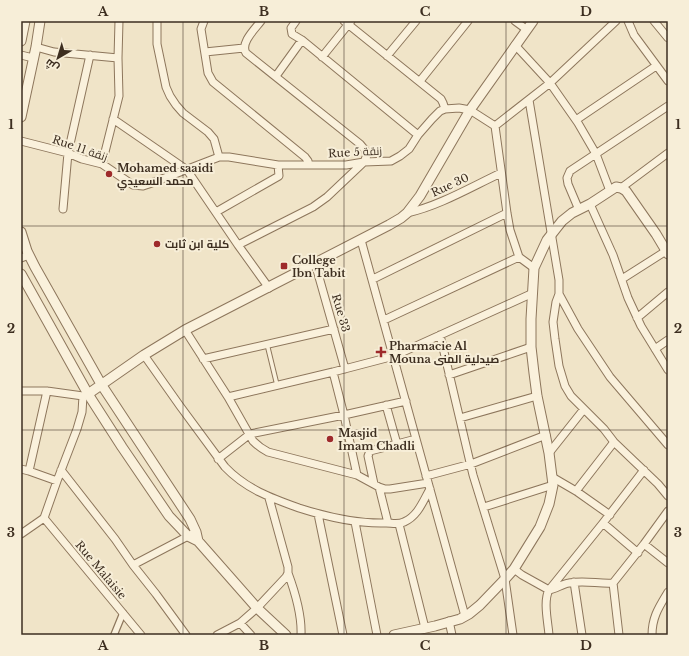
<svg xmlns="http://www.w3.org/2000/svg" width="689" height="656" viewBox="0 0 689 656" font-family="'Libre Baskerville',Cairo,serif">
<rect width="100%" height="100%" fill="#f0e4c8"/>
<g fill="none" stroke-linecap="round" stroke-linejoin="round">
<g stroke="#8d765c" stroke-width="5.5">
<path id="service" d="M267,344L277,385"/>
</g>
<g stroke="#8d765c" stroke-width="8">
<path id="pedestrian" d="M114,635L123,613"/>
</g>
<g stroke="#8d765c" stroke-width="9">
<path id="minor" d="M157,21V44L166,87L170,96L176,105L183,113L208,132L214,139L219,157H229L278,165H346L364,162L391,161L400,156L409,149L418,135L432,119L440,111L445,109L459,108L470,110L495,126L507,213L510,230L519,257L534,268
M204,21L201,29L208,73L213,82L305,157L308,161L309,165
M296,21L291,28L292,34L302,40L418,135
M344,21L441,99L443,103L445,109
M515,21L526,29
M628,21L634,35L668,81
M654,21L668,38
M515,45L550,83L578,123L596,154L610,191
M36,47L54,52L118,58
M205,52L244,48
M21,55L33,58
M387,56L416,21
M322,57L351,21
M276,76L302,40
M420,81L468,21
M529,100L559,280V294L556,302L553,322L555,339L559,366L565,386L571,396L604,429L614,442L658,484L668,496
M113,119L187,170L238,245L269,288
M576,120L656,66
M495,126L550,83L616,21
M21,141L68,153L82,159L102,164L133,185L143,186L149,184L219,157
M102,164L119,96L118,58L119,21
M621,188L668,153
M590,204L613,255L628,298L641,326L668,370
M63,209L68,153L90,55
M579,210L568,184L567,178L570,171L668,106
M216,212L279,176L278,165
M407,213C439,206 471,187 501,173
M361,240L465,616
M238,245L313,207L327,197L364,162L367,155L365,150L360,144L246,53C240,43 255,29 261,21
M21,258L29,255
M315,263L345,369
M373,279L507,213
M622,279L666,251
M559,294L578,329L610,377L668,445
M637,318L668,292
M384,320L519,257
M185,330L228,397L253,441C258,446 262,449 268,452L357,475L379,487L385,489H390L428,483
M440,335L473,475L505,579L513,635
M655,349L668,340
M144,355L180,406L225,467C246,489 271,498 299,508C327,517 356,524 386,523C392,523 398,525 404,522C418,516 423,501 430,489
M203,359L334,329
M333,372L344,415L357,475
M449,375L531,347
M21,391H47L83,396L88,394
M228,397L333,372L394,356L533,293
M386,405L397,444
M460,418L537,396
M549,453L584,409
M218,459L250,434L344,415L406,401
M21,469L29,471L57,481
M61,470L115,539L133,565L156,594L186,635
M29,471L47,391
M426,476L471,464L546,435
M552,477L576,491L610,515
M374,484L368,456L370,451L382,448L416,439
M379,487L388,523
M576,491L614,442
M484,507L553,485
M318,514L343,635
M44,518L141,635
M44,518L57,481L77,429L82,412L83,396
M355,522L377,635
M603,523L638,553
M399,524L425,628
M21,534L44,518
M644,544L668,563
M133,565L192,534
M514,569L522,575L549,590C556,589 562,584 569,583C584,580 599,584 613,583
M288,573C295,592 302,614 301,635
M574,582L582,635
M449,621L452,635
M240,623L251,635
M217,635L240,623L257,608L286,577L288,573V567L269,498
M549,635C548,622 543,601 549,590L603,523L644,470
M619,635L613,583L644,544L668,511
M652,635C652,617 659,607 668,592"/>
</g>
<g stroke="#8d765c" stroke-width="11">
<path id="tertiary" d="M21,41L25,21
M21,117L36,47L40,21
M21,232L27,251L35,267L101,384L190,519L196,532L198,541
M21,274L88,394L122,447L169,516L188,536L198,541L257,608L286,635
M88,394L144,355L185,330L389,225L401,218L407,213L420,196L470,110L533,21
M394,635L435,626L460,619L469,614L480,605L505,579L514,569L540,527L549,504L553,485L549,453L537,396L534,373L531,347V319L534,268L547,240L562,221L572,213L590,204L616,187L621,188L626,191L656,234L668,254"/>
</g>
<use href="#service" stroke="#faf1dc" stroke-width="3.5"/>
<use href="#pedestrian" stroke="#faf1dc" stroke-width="5.5"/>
<use href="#minor" stroke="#faf1dc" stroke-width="7"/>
<use href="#tertiary" stroke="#faf1dc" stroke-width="9"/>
</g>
<path fill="none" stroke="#3d2e20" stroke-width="1" stroke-opacity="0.55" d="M183,21V635M344,21V635M506,21V635M21,226H668M21,430H668"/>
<g fill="#9e2a2b" stroke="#f7eed8" stroke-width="1.5">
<circle cx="109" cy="174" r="4"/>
<circle cx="157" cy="244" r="4"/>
<rect x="280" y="262" width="8" height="8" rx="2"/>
<path d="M379 346h4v4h4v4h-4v4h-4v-4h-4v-4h4z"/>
<circle cx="330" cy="439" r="4"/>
</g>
<g text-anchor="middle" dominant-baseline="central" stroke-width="4" stroke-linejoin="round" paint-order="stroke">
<g font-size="11" fill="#3d2e20" stroke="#f7eed8">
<text transform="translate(80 148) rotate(19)">Rue 11 زنقة</text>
<text transform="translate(355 152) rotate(-3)">Rue 5 زنقة</text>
<text transform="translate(450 185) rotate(-25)">Rue 30</text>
<text transform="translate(341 313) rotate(74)">Rue 33</text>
<text transform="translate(101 570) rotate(50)">Rue Malaisie</text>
</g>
<g font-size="11" font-weight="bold" fill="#3d2e20" stroke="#f7eed8" text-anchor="start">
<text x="117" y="168">Mohamed saaidi<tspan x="117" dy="13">محمد السعيدي</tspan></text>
<text x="165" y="244">كلية ابن ثابت</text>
<text x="292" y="260">College<tspan x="292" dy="13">Ibn Tabit</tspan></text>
<text x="389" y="346">Pharmacie Al<tspan x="389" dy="13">Mouna صيدلية المنى</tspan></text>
<text x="338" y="433">Masjid<tspan x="338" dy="13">Imam Chadli</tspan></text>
</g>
</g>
<rect width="689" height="656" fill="none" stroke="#f7eed8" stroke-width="44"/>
<g transform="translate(58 58) rotate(218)" stroke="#f7eed8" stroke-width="3" paint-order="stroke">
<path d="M0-3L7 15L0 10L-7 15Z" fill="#3d2e20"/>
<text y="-6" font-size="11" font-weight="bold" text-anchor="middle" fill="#3d2e20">ش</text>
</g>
<rect x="22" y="22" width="645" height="612" fill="none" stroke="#3d2e20" stroke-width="1.5"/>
<g font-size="13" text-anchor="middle" font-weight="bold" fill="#3d2e20">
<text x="103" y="16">A</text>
<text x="264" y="16">B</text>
<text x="425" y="16">C</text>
<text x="586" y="16">D</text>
<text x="11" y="129">1</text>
<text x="678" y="129">1</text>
<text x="11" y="333">2</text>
<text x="678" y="333">2</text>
<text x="11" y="537">3</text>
<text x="678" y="537">3</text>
<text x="103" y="650">A</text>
<text x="264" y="650">B</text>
<text x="425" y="650">C</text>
<text x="586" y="650">D</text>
</g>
</svg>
